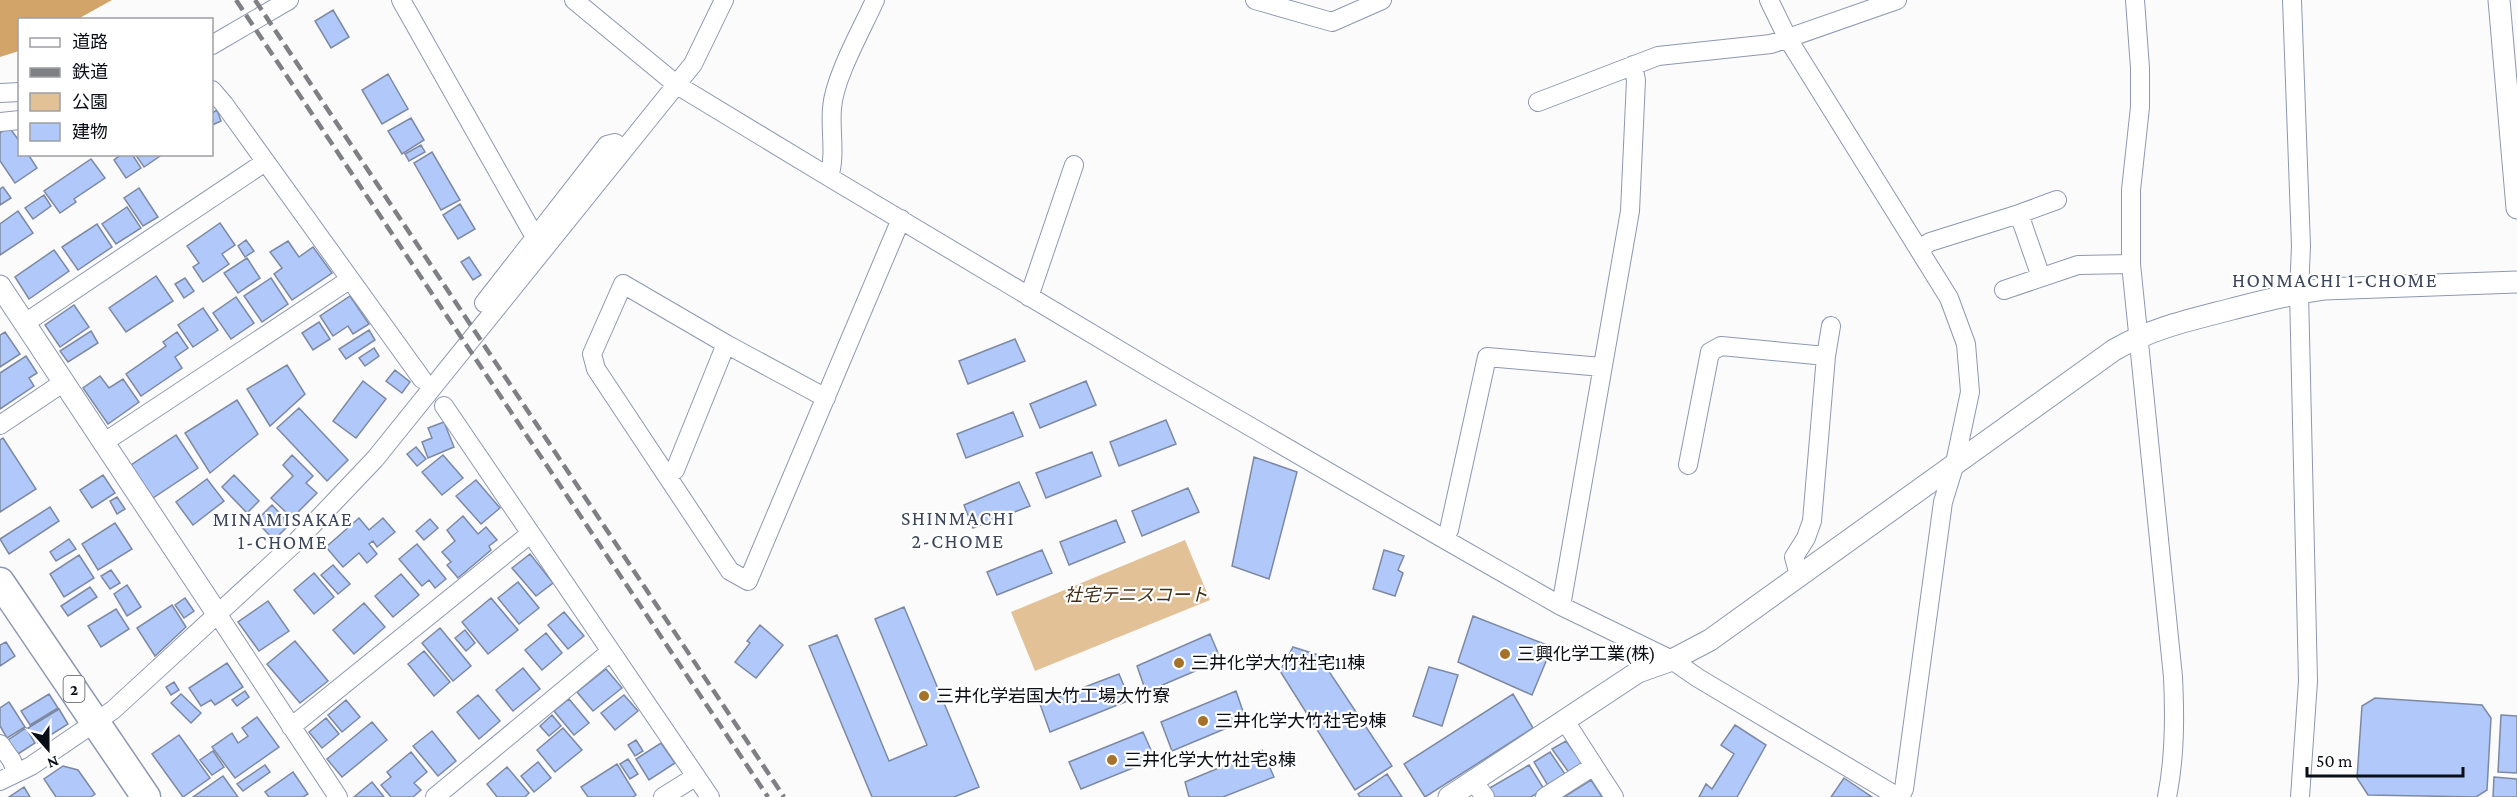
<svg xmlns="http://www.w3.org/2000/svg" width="2517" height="797" viewBox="0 0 2517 797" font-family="'Crimson Pro','Noto Sans JP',serif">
<rect width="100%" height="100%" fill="#fbfbfb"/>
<path fill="#e3c197" d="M1185,540L1210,600L1035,671L1011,612Z"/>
<path fill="#d3a469" d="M0,0H112L78,19L20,20L19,51L0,57Z"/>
<path fill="#b0c8fa" stroke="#7d89a3" stroke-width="1.5" d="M333,10L349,37L331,48L315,21Z
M388,74L408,109L382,124L362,90Z
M217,110L221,121L212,125V113Z
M411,118L424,140L402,154L388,131Z
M9,127L20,142V154H28L37,168L15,183L0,161V133Z
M421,145L425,152L409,161L405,154Z
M432,152L460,200L441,210L414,163Z
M122,154H132L141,168L126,178L114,160Z
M135,154H163L144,167Z
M91,159L105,178L74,199L76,202L60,213L44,191Z
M3,187L11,198L0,205V189Z
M139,188L158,217L143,226L124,198Z
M44,195L51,206L33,219L25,208Z
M460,204L475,229L458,239L443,215Z
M127,207L141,228L116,244L102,224Z
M18,211L33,233L0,255V224Z
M220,223L235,245L222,254L229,264L203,282L193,267L199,263L187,246Z
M97,224L112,247L78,270L62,247Z
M246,240L254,251L245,257L238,246Z
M288,241L299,257L313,247L332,273L292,300L274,274L282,268L270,252Z
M54,250L69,271L29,299L15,277Z
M469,257L481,275L473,280L461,262Z
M247,258L260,278L238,293L224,273Z
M156,276L173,301L126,332L109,308Z
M185,278L194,291L184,298L175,284Z
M271,278L288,304L262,322L244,296Z
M350,296L369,324L353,334L348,326L333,336L320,316Z
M236,297L254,323L231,339L213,313Z
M74,305L89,327L60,347L45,325Z
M203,308L218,330L193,347L178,325Z
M319,322L330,339L313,350L302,333Z
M369,330L375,340L346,359L339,349Z
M91,331L98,343L68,362L60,351Z
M5,332L20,354L0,367V335Z
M177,332L188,348L175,357L182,368L141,396L126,374L166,346L163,342Z
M1015,339L1025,361L968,384L959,361Z
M374,348L379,356L365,366L359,358Z
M26,356L37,373L29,378L34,386L0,409V373Z
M287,365L305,394L270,426L247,389Z
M395,370L410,382L402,393L386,381Z
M100,376L109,388L123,379L139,402L108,424L83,388Z
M363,381L386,399L356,438L333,421Z
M1086,381L1096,405L1040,428L1030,404Z
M237,400L258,434L210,473L185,433Z
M299,408L348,460L327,481L277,428Z
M1013,412L1023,436L966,458L957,434Z
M1166,420L1176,444L1119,466L1110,442Z
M444,422L454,447L428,458L422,442L432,438L428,428Z
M176,435L198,468L153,498L131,465Z
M3,438L36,489L0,512V440Z
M416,447L426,459L417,466L407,454Z
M1092,452L1101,476L1046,498L1036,473Z
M292,455L313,476L306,483L317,493L292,518L271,498L293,476L283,465Z
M443,455L463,478L442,495L422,472Z
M1254,457L1297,472L1269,579L1232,566Z
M103,475L115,493L92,508L80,490Z
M234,475L259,501L247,513L222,487Z
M207,479L224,501L193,525L176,502Z
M476,480L500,508L481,524L456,496Z
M1019,482L1030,506L973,528L964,505Z
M1188,488L1199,512L1142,536L1132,511Z
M117,497L125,509L117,514L110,501Z
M272,505L290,524L274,540L256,521Z
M50,507L59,521L9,554L0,539Z
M463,516L478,534L486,527L497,540L489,546L491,550L458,578L447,565L451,562L442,552L455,541L447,530Z
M359,518L369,530L383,518L395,532L377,547L373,541L369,544L377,554L367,563L359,553L343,567L326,547Z
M430,519L438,528L424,540L416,531Z
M1116,520L1125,542L1069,565L1060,542Z
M115,523L132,549L98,570L82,544Z
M69,539L76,549L56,561L50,552Z
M417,544L446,579L435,588L429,580L422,586L399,559Z
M1042,550L1052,573L997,595L987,572Z
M1384,550L1404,556L1398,570L1403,573L1395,596L1373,589Z
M530,554L553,583L536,596L512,568Z
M79,555L94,578L64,597L50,574Z
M333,565L350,584L338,594L321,575Z
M111,570L120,583L110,589L101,576Z
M314,573L334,597L314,614L294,590Z
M401,574L419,595L393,617L375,596Z
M518,582L539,608L519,624L498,598Z
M127,585L141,607L127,616L114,594Z
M90,587L97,597L68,616L61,606Z
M185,598L194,611L184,618L175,605Z
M491,598L518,630L488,654L462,622Z
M268,601L289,631L259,651L238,622Z
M364,603L385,627L354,654L333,630Z
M172,605L186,627L155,656L137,628Z
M904,607L979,787L954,797H872L809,646L837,635L889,761L927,745L875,619Z
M116,609L129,629L101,647L88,626Z
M564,612L584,636L568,649L548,625Z
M1473,616L1552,647L1532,695L1458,662Z
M760,625L783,645L756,678L735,662L750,643L747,641Z
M440,628L471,666L453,681L422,643Z
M465,630L475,643L466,651L455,638Z
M546,633L562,653L542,670L525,650Z
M1210,634L1221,660L1146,692L1137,666Z
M295,641L328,681L300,703L267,664Z
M6,642L15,656L0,666V645Z
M1293,647L1318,655L1392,766L1355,790L1280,671Z
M424,651L450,682L434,696L408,664Z
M227,663L243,687L215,705L211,700L201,706L189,688Z
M1429,667L1458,675L1442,726L1413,716Z
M523,668L540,689L513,711L496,690Z
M606,669L622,688L593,711L577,692Z
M1119,674L1130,700L1050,732L1040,704Z
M174,682L179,690L171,695L166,687Z
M245,691L249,697L237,706L232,700Z
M1236,691L1246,720L1172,751L1161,722Z
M49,694L58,708L30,725L21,711Z
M181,694L201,713L191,723L171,703Z
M1513,694L1533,728L1425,797L1404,764Z
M478,695L500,721L479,739L457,712Z
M624,695L638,711L615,730L601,713Z
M2375,698L2482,705L2491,718L2487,790L2476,797L2368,795L2357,778L2362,706Z
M569,699L589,723L574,735L554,711Z
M346,700L360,717L342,732L328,715Z
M9,702L25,727L7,738L0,726V708Z
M59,709L68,724L38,743L28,728Z
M552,715L561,726L549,736L540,726Z
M2501,715L2517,716V773L2498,772Z
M257,717L279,747L235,778L212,747L232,733L238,743L248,736L242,728Z
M326,718L339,734L322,748L309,732Z
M372,722L387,740L342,777L327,759Z
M1735,725L1766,745L1737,797H1699L1706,784L1712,789L1734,754L1721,745Z
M26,728L35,743L18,754L8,740Z
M563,728L582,750L555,772L537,750Z
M432,731L456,761L438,776L413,746Z
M1143,732L1155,759L1081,789L1069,762Z
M179,735L210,778L183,797L152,754Z
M636,740L643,751L635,756L628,745Z
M1566,741L1574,752L1577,751L1585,764L1570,774L1552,749Z
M661,743L675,763L649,780L636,759Z
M1262,750L1274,777L1223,797H1189L1185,782Z
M213,751L224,767L212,775L200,760Z
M411,752L427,772L414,783L421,790L413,797H391L381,785L391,777L387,772Z
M1550,752L1567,777L1550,789L1534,762Z
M628,759L638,774L630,779L620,764Z
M538,762L551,778L534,792L521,776Z
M617,764L636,795L633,797H588L581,787Z
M265,765L270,772L243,791L237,784Z
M1529,765L1544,789L1531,797H1493L1488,789Z
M63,766L78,770L95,794L91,797H56L44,779Z
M507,767L529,793L525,797H497L487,784Z
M293,772L308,794L303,797H269L265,792Z
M1387,774L1402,797H1360L1358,794Z
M223,776L238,797H193Z
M2494,777L2517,779V797H2493Z
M1844,778L1872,797H1831Z
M1591,780L1602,797H1564Z
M372,782L384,797H354Z
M24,787L30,797H9Z"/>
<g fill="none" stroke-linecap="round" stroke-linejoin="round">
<g stroke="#8c98b2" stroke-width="20">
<path id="minor" d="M401,0L531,230L536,235
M574,0L677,85L829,177L1156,372L1444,539L1561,606L1672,660L1698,678L1898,797
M1255,0L1332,22L1382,0
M1769,0L1788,39L1949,298L1966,344L1970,392L1955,463L1943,502L1904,789L1900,797
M2135,0L2140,68V107L2131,190V264L2173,677C2175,718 2175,757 2167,797
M2292,0L2301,246L2299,292L2308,681L2300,797
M212,45L289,0
M212,90L224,104L422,379
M0,93L20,92
M1538,102L1658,56L1771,44L1897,0
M0,122L20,120
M829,177C836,155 830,131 832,108C834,78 862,29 875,0
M1919,249L1930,242L2019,214
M2041,277L2019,214L2057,200
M2004,290L2078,265L2131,264
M1029,297L1074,165
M484,303L607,145L615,143L624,149
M25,323L265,162
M826,398L726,344L623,284L592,354L596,369L730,571L748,581L901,219
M444,406L710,797
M0,425L64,382
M103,443L349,280
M1688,465L1710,352L1721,346L1826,356L1831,326
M667,475L675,470L726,344
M1444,539L1449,530L1487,357L1602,367
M1799,575L1794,557L1806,538L1812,521L1826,356
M1561,606L1630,211L1636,80L1633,65
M218,615L338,797
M1565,721L1614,797
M291,727L530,534
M0,744L12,761L16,773
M0,781L31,766L113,710L297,541L375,459L693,64L724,0
M1473,781L1485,797
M435,797L610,652
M663,797L695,777
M1545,797L1594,766"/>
</g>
<g stroke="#8c98b2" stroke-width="23">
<path id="tertiary" d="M2499,0L2517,208
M0,286L218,615
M1449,797L1638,672L1672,660L1710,640L2114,350C2152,328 2190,320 2232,309C2263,301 2293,293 2324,289L2517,282"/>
</g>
<g stroke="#8c98b2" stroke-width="31">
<path id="trunk" d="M0,582L146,797"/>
</g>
<use href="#minor" stroke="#fff" stroke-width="18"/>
<use href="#tertiary" stroke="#fff" stroke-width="21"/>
<use href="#trunk" stroke="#fff" stroke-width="28"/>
<path stroke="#7e8085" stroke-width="4.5" stroke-dasharray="12 6" stroke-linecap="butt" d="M236,0L768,797
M255,0L784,797"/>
</g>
<g fill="#a47229" stroke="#fff" stroke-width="2">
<circle cx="1505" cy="654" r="6"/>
<circle cx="1179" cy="663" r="6"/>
<circle cx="924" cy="696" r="6"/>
<circle cx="1203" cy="721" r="6"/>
<circle cx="1112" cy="760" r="6"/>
</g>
<g text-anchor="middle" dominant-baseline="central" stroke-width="4.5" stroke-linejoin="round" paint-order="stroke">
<rect fill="#fff" stroke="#54565d" stroke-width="1.5" x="63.5" y="676" width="21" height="26" rx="4.5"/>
<g font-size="16" font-weight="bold" fill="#0a0e17">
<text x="74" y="689">2</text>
</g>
<g font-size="18" font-style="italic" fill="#412d13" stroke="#fff">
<text x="1136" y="595">社宅テニスコート</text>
</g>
<g font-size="18" fill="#0a0e17" stroke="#fff" text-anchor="start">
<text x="1517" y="654">三興化学工業(株)</text>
<text x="1191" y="663">三井化学大竹社宅11棟</text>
<text x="936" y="696">三井化学岩国大竹工場大竹寮</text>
<text x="1215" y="721">三井化学大竹社宅9棟</text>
<text x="1124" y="760">三井化学大竹社宅8棟</text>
</g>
<g font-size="20" letter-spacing="1.5" fill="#3b455c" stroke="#fff">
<text x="2335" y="280">HONMACHI 1-CHOME</text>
<text x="958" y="518">SHINMACHI<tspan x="958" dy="23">2-CHOME</tspan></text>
<text x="283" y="519">MINAMISAKAE<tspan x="283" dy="23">1-CHOME</tspan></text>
</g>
</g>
<rect x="18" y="18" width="195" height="138" fill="#ffffff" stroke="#9d9fa2" stroke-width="1.5"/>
<rect x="30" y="38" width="30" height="9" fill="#ffffff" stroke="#9d9fa2" stroke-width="1.5"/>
<text x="72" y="48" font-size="18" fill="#0a0e17">道路</text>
<rect x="30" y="68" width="30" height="9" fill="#7e8085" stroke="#9d9fa2" stroke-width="1.5"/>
<text x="72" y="78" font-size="18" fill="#0a0e17">鉄道</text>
<rect x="30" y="93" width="30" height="18" fill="#e3c197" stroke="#9d9fa2" stroke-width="1.5"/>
<text x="72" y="108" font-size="18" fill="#0a0e17">公園</text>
<rect x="30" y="123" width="30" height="18" fill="#b0c8fa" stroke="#9d9fa2" stroke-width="1.5"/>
<text x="72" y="138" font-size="18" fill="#0a0e17">建物</text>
<g transform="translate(48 749) rotate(159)" stroke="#ffffff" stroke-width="4.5" paint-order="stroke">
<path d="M0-4.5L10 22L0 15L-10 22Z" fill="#0a0e17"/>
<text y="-9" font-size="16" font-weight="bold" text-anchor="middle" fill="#0a0e17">N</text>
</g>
<path d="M2307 767v9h156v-9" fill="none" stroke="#0a0e17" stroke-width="3"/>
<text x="2316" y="767" font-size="18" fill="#0a0e17" stroke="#ffffff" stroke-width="4.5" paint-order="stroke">50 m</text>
</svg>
